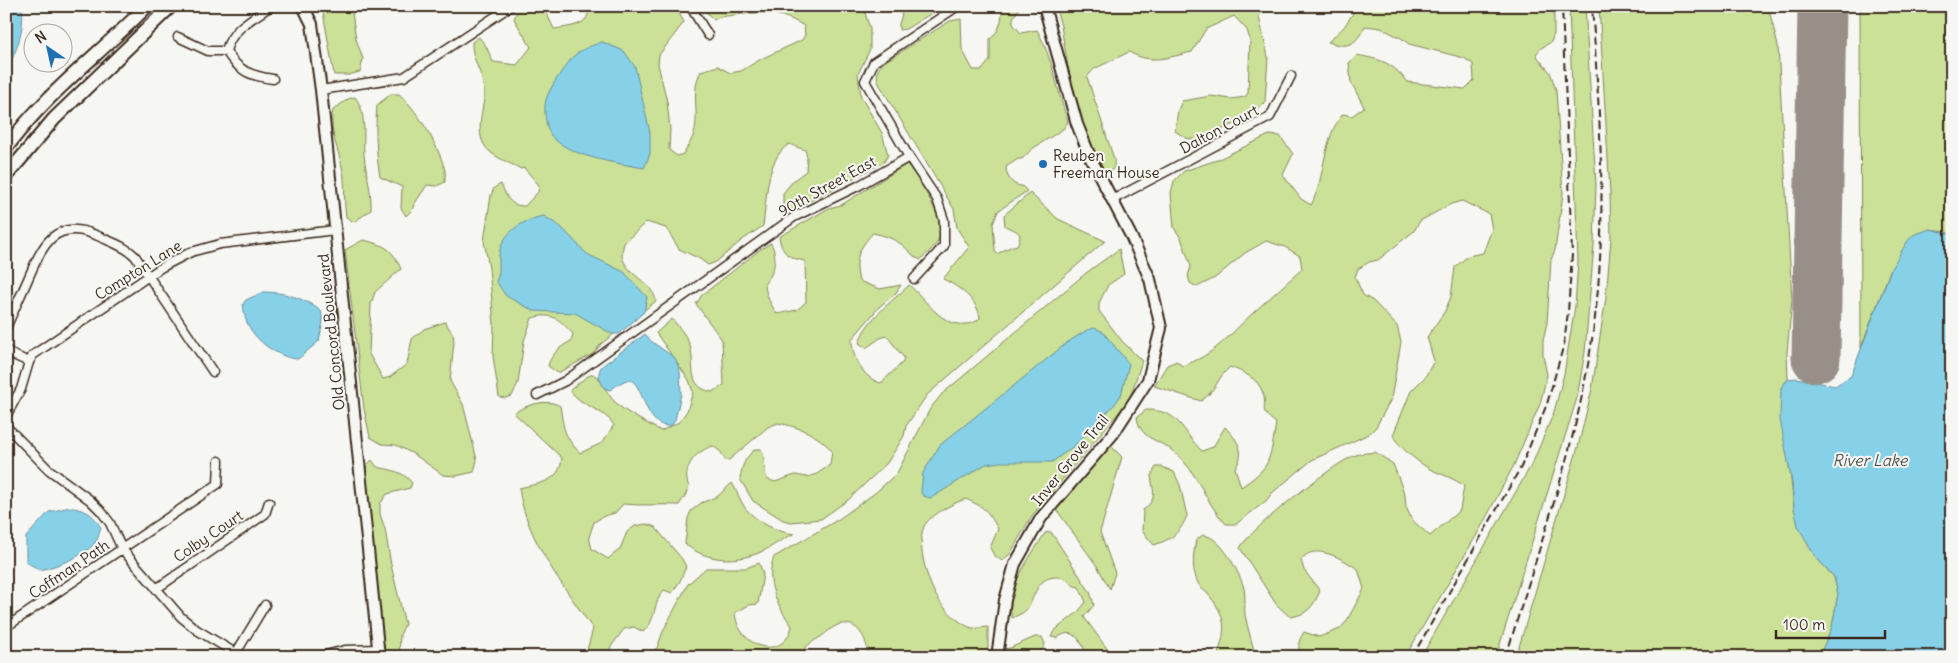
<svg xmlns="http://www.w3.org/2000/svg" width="1958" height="663" viewBox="0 0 1958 663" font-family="Delius,sans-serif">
<rect width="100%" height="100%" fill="#f6f6f2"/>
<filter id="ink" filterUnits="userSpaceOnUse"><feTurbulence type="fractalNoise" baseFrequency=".02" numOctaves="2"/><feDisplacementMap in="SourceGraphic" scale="10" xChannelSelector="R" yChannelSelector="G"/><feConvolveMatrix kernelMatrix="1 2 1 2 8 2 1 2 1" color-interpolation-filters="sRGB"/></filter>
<g filter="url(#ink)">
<path fill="#cbe197" stroke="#83865a" d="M322,6H351L356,39L363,59L360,72L348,75H334Z
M524,6H543L554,29C567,27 594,26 587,6H675L684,22L659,55L658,64L667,102L670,129L669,150L677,156L683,154C687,147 692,141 694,133C700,113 690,91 701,71L718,66L730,73L741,71L761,59L802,40L805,35L804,26C773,7 753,13 719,17L714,20L700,6H868L865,13L870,29V49L858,74L861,97L882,133L888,155L884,162L791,211L783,209V193L794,180L806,171L807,157L805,150L789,144C765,160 767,200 763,226L741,241L716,262L708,265L700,259L679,249L666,228L646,222L624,243C623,247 622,252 622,256C626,275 653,282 656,301L601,344L593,354L558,373L548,366C551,354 561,346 571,341L573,334C559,319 553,312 532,318L524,341L518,383L512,396L505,398L499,397L493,356L494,325L489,268L484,241L491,195L494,188L501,184C507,197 509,206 525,206L538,192L539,185L524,168L521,169C494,155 476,152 481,117C482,108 485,99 484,90C483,73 471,59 472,42L479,37L486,46L493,62L517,65L531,47L514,19L517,11Z
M892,6H943L906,29L899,30V24L902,14Z
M999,6H1030L1020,7L1013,18V24L1021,33L1037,30C1053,58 1057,91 1068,122L1063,129L1032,149L1022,159H1018L1006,167C1006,176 1012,186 1022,186L1027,191L998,211L993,224L995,251L997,254L1010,247L1017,245C1025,230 1014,231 1005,226L1004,215L1030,193L1058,219L1105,241L927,395L906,426L904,436L887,463L848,500L821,519L791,522L783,520L753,501L740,479C742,465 745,458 755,449H761C766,459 763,469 767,479L775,482L795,475L807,477L817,474L830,465L832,451C818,434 799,427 778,423L768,427L729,460H725L721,452L713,446C695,451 681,469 689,487L685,496L679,505C660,504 642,506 623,504L615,513L604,516L594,522L589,537L592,549L608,559L620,549L627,532L635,526L647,524L655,527L682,559L686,567L680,581L672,593L664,590C652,603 657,621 643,632L634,627L624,629L610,648L613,657H585L593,629C564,586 526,540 519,488C539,483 560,483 562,458L514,413C525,405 548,398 560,406C564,429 563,435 580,453L602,443L614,425C603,408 581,407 570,390L586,377L593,374C603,380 606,393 614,401C625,413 647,423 661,431L679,422L687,411L693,392L689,380L656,333L672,319C679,327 687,336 690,346C696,365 685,386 712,392L724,385L722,340L696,304L702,295L761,249L771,243C778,257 775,272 765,283C765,294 771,305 777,314L797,310L806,302L805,261C789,258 782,254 779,237L829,208L841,205L907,164C919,181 949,221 937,243C933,249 925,255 920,260C912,256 908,249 901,244C892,238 883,235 873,233C858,249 854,259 859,281L880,289L901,285L895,294L880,306L852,339C851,357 864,379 881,383L903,362L904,358L887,336L880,338L866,348L859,343C866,319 892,302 909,285C926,299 941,327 966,324C972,323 975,323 980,318C978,300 958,286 943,279L969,247L957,228L954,209L878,82C876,71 878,67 886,61L950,21L961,19L962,49L973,70H982L990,60V39C998,33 1006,16 999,6Z
M1055,6H1263L1259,17L1268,57L1265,102L1246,119L1198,140L1186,138L1175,131L1178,110L1182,101L1211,96L1231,99L1245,97L1248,93L1250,40L1247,30L1234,16L1206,29L1192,52C1168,57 1152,65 1129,52L1094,69L1087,77L1114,159C1115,166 1114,170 1108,173L1102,167L1075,107L1061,26Z
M1347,6H1554V34L1551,42L1541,48L1536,54L1539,59L1550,72L1556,90L1563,194L1555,250L1551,260L1547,323L1543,340V355L1547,375L1540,404L1514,465L1479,531L1405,657H1302C1297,647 1298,641 1304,632L1319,637L1340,629L1346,622L1364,589L1358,569C1344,560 1314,541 1301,560L1304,570L1320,591C1313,607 1307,615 1290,617L1276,604L1240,548C1249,530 1336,461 1356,455C1362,453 1369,453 1375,452L1393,464L1405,495L1406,507L1412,520L1430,536L1460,510L1464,486C1454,478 1442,475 1430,469C1419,463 1396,445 1393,435L1411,391L1425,377L1434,361L1427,337L1445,311L1451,297L1455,267L1468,256L1483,253L1492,229L1489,214L1462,201L1451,204L1420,221L1414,231L1378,260L1369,262L1358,269L1355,277L1363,295L1373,301L1397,326L1401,342L1391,399L1376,427L1369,434L1312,460L1272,493L1266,501L1236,524H1226C1205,503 1198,471 1174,452C1159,439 1140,440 1137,417L1146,410C1181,410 1180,430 1202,451L1213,447L1225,427C1237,440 1247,451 1235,468L1241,487C1250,481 1266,470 1269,458C1273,447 1274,434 1276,423C1257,409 1268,410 1263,393C1258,378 1243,372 1230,367C1216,379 1217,390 1201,401L1154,386L1167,365L1177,361L1182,366C1215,355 1228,336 1253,313C1269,298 1286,284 1302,269L1300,256L1285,247L1266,241L1245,253L1215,278L1197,287L1190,283L1188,276L1191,266L1181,238L1174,228L1171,193L1174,181L1184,171L1217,160L1269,135L1280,136L1293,154L1283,175L1301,199L1311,205C1326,177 1322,138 1343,114L1352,116L1364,107L1351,82L1349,63L1357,55C1381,60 1391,61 1407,82L1465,89L1474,80L1473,64L1464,58L1409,44L1401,38L1381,28L1365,26C1356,45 1348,49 1328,42L1344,27L1353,13Z
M1569,6H1585L1596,184L1594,245L1585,352L1577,398L1496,657H1421L1533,462L1554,412L1564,374L1575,306L1578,261Z
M1599,6H1768L1778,46L1792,300L1787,353L1788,379L1781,388L1794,508L1814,555L1834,577L1838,594L1832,627L1822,650L1821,657H1516L1578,447L1592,389L1606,297L1611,239L1610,193Z
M1860,6H1952V234L1930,229L1891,268L1861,348Z
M391,94H399C416,108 438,145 444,167C446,171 445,177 445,182L437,186L427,185L415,203L414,208L406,216L401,208L402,187L380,177C376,153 375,130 377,105Z
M355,97C360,104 362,110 363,119C365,131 363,143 364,155C366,173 372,192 371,210L354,222L346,217C344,204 345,192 344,179C342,155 328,134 333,110L348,99Z
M363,240C385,245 392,248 401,269L375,292L371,304L369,354L383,379L390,377L407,364L412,339L424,329L445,322L453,334L454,342L450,381L463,404L477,460L474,472L456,476L443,475L415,455L396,445L382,444L370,437L364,409L345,250Z
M1119,249L1124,274L1108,285L1099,303V311L1122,341L1142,361L1131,395L1124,406L1031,517L1010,554L1002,561L994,555L990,548L998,529C987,509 985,508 966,499C955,502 933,514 926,523C913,541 930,593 944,607C951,615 962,625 972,628C977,629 983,627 988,627V657H868C868,642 860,622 842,624C836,624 827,632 822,636C812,642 804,646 800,657H646L657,648L664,629L688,584L706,568H746L759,563L763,574L758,604L749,605L735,613C738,647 783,663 792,626C778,607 764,581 774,557L839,519L875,493L897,473L930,409L942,394L1086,273Z
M1111,446L1122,457L1100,532L1115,573L1110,589L1097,566L1056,509Z
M372,460L377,467C391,470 403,471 412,483L410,488L387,494L380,504V514L385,529L391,565L405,624L400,635L399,657H383L365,473L367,465Z
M1156,467H1162L1174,472L1180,485L1187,516C1179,534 1172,539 1154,545L1142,531L1143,510C1158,499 1153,491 1151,476Z
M732,483C737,491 740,500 745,508C757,522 776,532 794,534C783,538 774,546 763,551C737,563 707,562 685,544L688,518L691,511L701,503L718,496Z
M1051,532L1090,592L1094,605L1084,617L1113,657H1088C1081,642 1075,625 1057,638L1051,637L1054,631L1078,612L1086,602L1079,587L1074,586C1070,581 1064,577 1057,577C1035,577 1036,598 1026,610C1022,614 1016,616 1012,618C1004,590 1031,556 1045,533Z
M1203,535C1221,536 1239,572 1244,588C1246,597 1244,607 1245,615C1248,629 1252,643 1256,657H1217C1227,629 1227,616 1207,593C1204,590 1201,589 1199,585C1191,571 1193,555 1196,540Z
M1035,637H1042L1045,644C1039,662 1018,657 1002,657L1003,649L1010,648Z"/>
<path fill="#87d1e8" stroke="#698e97" d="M6,6H22C25,29 17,51 6,71Z
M602,42L624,51L635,67L650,133V154L644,168C616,163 576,158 554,139C546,132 543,110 546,100C549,88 566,64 575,55C581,49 594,45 602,42Z
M544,216L561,227L587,254L624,272L647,297L644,312L619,334H612L575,313L534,311L506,296L496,281C502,272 497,260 500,250C505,230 526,219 544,216Z
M1930,229L1952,234V657H1821L1822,650L1832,627L1838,594L1834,577L1814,555L1798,526L1794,508L1792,483L1780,419L1781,388L1788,379L1797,378L1835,386L1851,376L1891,269L1907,242L1913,235Z
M263,292C285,292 304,298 321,311L323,321L319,341L298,359C278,358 253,340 246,320C244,315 244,309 243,304L246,300Z
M1094,328L1102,331L1129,364L1121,395L1115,404L1074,446L1052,462H999L986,464L931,498L923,496L921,492L923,473L940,445L1068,342L1087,330Z
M645,334L652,342L675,358L680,371L681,394L675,420L671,426C642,429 645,378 627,380C622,381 615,387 610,390L604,388C600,380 596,374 602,366Z
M70,507C87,511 92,512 101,528C99,533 98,540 95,543C83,557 57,566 40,570L26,562V537L49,512Z"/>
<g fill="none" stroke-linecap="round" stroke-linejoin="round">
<path stroke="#989088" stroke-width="49" d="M1816,358L1822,6"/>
<g stroke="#3b2a1e" stroke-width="11">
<path id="minor" d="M271,6C253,18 231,29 226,51C238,71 251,76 273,79
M690,6L708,35
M178,37L208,51H226
M321,90L404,77L511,6
M1112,200L1270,117L1291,76
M914,279L944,246V220L937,199L909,157L865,81L874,62L958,6
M6,328C13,312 21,295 28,279C43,244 55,217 98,236C111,242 125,246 135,256L213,372
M6,349L11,354L29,362
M537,395L565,381L794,217L858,186L909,157
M6,416L21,389L29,362L33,355L162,267L191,252L220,244L335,230
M6,427L12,432L48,469L90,500L101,511L110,523L122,549L181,617L197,630L242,657
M156,589L265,514L269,502
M6,627L218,484L219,461
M236,653L265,605
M318,657L345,650L378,649"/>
</g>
<g stroke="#3b2a1e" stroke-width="14">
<path id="tertiary" d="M303,6L312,24L321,90L379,657
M997,657L1005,600L1015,564L1041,518L1113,434L1148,380L1161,328L1150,279L1131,236L1091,159L1077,124L1044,6"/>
</g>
<g stroke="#3b2a1e" stroke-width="16">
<path id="primary" d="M6,148C45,94 101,53 147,6
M6,176L54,119L171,6"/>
</g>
<use href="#minor" stroke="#f6f6f2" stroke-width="8"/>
<use href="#tertiary" stroke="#f6f6f2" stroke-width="10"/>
<use href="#primary" stroke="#f6f6f2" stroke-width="12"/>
<path stroke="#3b2a1e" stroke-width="2" stroke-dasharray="8 4" stroke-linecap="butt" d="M1412,657L1521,467L1547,404L1564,344L1568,312L1572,254L1562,6
M1506,657C1536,554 1575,453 1591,346C1609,232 1600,121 1592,6"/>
</g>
</g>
<circle fill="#1f6fb2" stroke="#f6f6f2" stroke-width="2" cx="1043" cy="164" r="5"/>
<g text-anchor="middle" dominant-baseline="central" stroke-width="4" stroke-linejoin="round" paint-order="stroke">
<g font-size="15" fill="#3b2a1e" stroke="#f6f6f2">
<text transform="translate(1219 129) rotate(-28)">Dalton Court</text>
<text transform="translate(827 186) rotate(-29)">90th Street East</text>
<text transform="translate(138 270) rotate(-32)">Compton Lane</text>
<text transform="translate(331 332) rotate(-96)">Old Concord Boulevard</text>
<text transform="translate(1070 460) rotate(-51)">Inver Grove Trail</text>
<text transform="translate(208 536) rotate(-34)">Colby Court</text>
<text transform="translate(69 569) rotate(-34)">Coffman Path</text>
</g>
<g font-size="15" fill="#3b2a1e" stroke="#f6f6f2" text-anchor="start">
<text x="1053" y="155">Reuben<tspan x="1053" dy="17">Freeman House</tspan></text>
</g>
<g font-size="16" font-style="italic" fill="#4e5450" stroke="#f6f6f2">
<text x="1870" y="460">River Lake</text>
</g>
</g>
<rect width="1958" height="663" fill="none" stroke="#f6f6f2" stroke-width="25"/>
<rect x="12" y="12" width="1933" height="638" fill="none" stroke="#3b2a1e" stroke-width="2" filter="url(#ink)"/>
<g transform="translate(48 48) rotate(326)"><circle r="24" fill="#f6f6f2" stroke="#aba49d"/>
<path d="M0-4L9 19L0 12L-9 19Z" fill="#1f6fb2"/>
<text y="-8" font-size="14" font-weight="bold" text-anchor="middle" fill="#3b2a1e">N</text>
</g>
<path d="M1776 630v8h109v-8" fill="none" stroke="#3b2a1e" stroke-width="2.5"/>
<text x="1783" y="630" font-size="15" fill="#3b2a1e" stroke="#f6f6f2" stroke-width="4" paint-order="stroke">100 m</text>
</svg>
